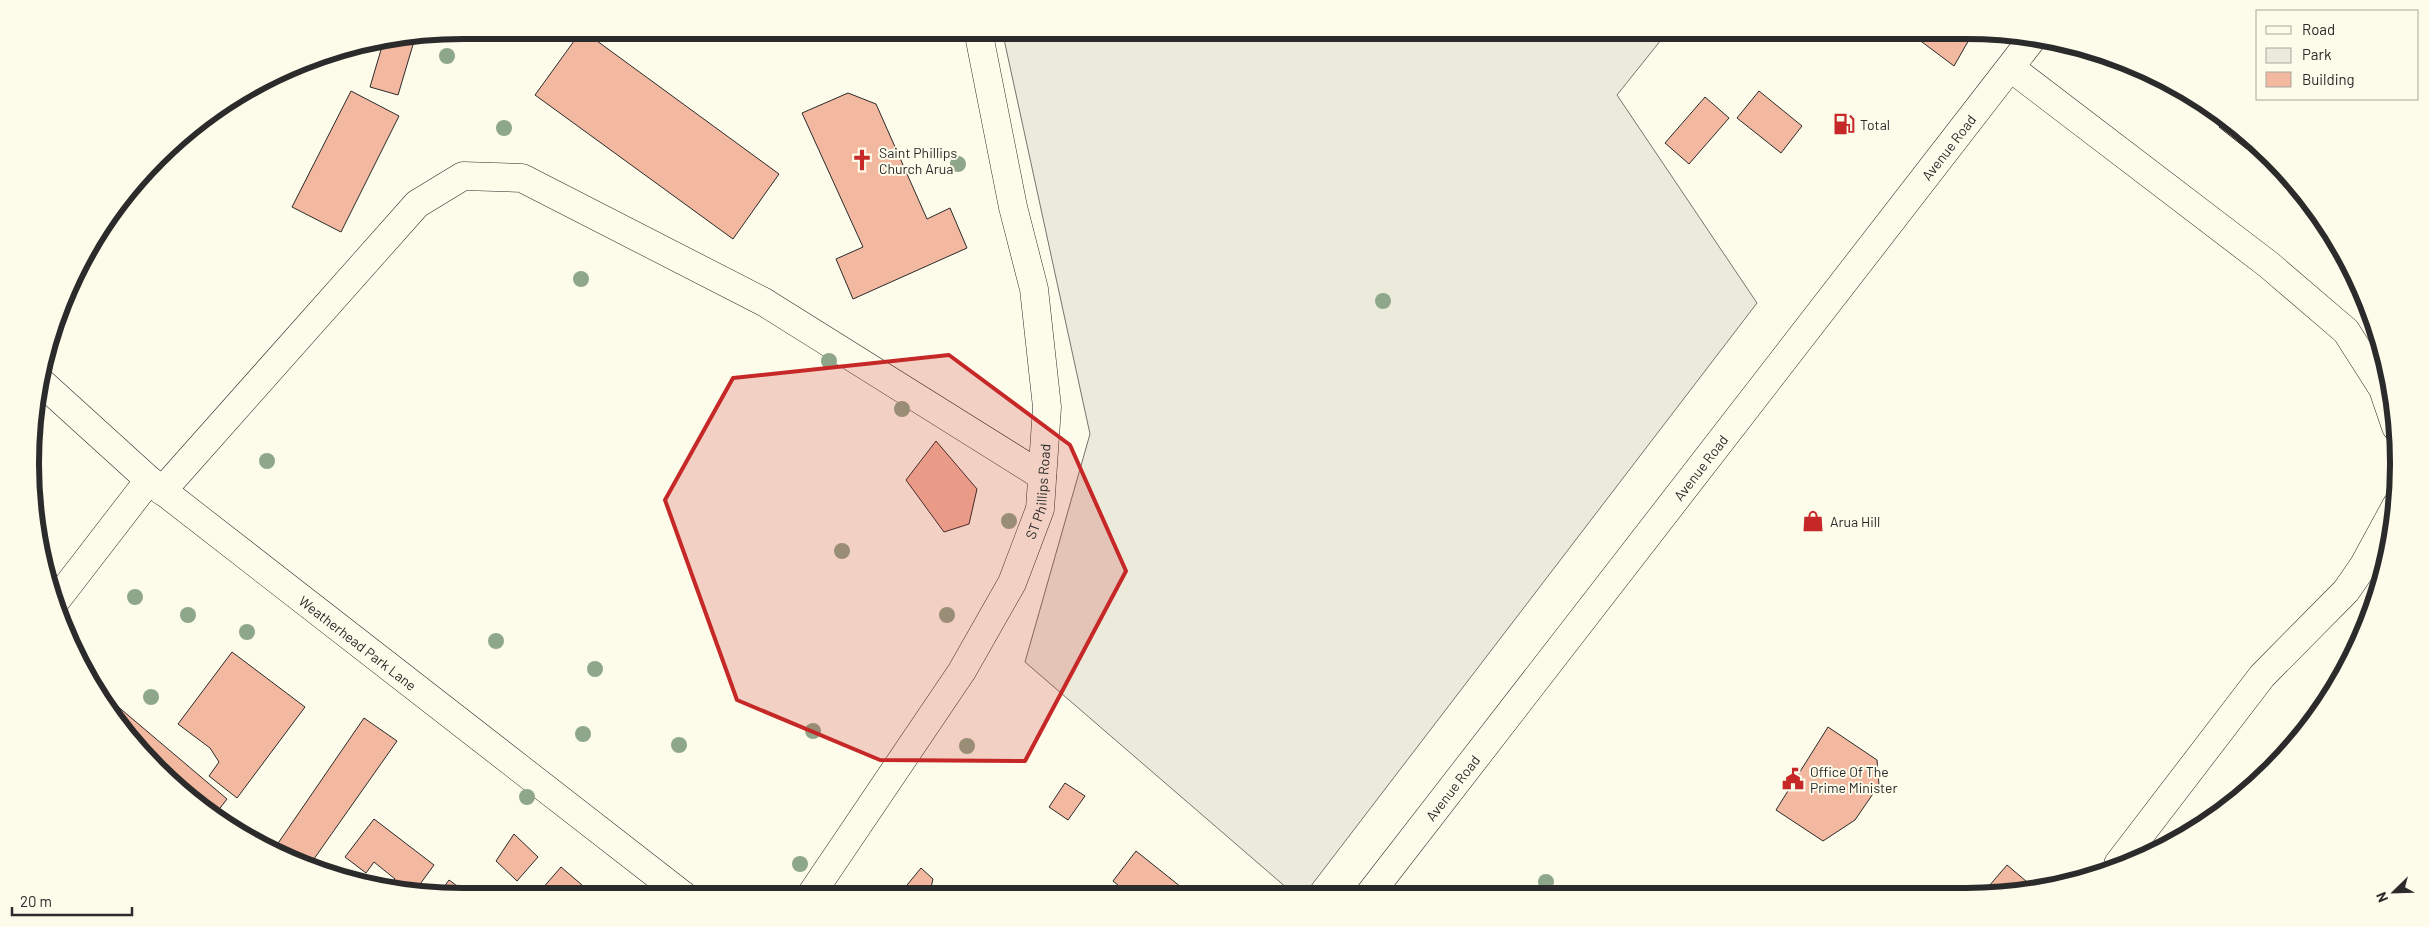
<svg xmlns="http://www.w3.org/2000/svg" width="2429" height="927" viewBox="0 0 2429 927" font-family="Barlow,sans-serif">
<rect width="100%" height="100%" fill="#fdfbea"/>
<path fill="#ecebdb" stroke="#74746e" d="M1002,30H1669L1617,95L1757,303L1304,895H1295L1025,662L1090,434Z"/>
<path fill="#f2b8a0" stroke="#2b2b2b" d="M553,30H567L564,38Z
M582,30L779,174L733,239L535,95Z
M1918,30H1966L1974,31L1954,66L1914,36Z
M415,38L398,95L370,87L383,43Z
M257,84L253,94L244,90L247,88Z
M351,91L399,116L341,232L292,207Z
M1759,91L1802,126L1781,153L1737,118Z
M848,93L876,104L927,219L950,208L967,248L853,299L836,259L863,247L802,113Z
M1705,97L1729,118L1689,164L1665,143Z
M2226,117L2292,178L2294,181L2291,184L2219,127Z
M936,441L977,489L969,524L944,532L906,480Z
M232,652L305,707L237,798L209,776L219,762L210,748L178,724Z
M109,699L227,799L214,816L200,808L104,705Z
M364,718L397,741L309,866L272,852Z
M1828,727L1877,760L1879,785L1855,820L1823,841L1776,810Z
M1065,783L1085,796L1068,820L1049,807Z
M374,819L434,865L415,891L389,887L395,879L374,862L366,873L345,857Z
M514,834L538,857L517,881L496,861Z
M1136,851L1191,895H1130L1113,881Z
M2007,865L2033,887L2029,891L2022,893H1983Z
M561,867L596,897H535Z
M921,868L933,879L929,896H898Z
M449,880L472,897L439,894Z"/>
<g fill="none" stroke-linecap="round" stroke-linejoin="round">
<g stroke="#2b2b2b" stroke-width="29">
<g id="minor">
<path d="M2011,68L2269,265L2346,331L2383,389L2396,427"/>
<path id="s1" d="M40,381L149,480L684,896"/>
<path d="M162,491L417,204L463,176L522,178L764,302L1042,476"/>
<path d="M55,602L149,480"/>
<path d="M2118,864L2262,676L2346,591L2364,565L2396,506"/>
<path id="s2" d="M810,896L962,671L1012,583L1040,509L1047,407L1034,289L1013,207L978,30"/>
</g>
</g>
<g stroke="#2b2b2b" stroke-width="29">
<g id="major">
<path id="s3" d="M1369,895L2032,39"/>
</g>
</g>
<use href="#minor" stroke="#fdfbea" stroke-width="28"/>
<use href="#major" stroke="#fdfbea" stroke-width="28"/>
</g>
<g fill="#8ea78a">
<circle cx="447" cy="56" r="8"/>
<circle cx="504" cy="128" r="8"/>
<circle cx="958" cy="164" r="8"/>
<circle cx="581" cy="279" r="8"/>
<circle cx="1383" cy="301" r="8"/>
<circle cx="829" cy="361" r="8"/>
<circle cx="902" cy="409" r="8"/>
<circle cx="267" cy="461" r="8"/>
<circle cx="1009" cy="521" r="8"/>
<circle cx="842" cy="551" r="8"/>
<circle cx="135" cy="597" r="8"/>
<circle cx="188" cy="615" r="8"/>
<circle cx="947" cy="615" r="8"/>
<circle cx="247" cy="632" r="8"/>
<circle cx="496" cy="641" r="8"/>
<circle cx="595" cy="669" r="8"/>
<circle cx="151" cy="697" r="8"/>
<circle cx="813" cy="731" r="8"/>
<circle cx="583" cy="734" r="8"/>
<circle cx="679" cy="745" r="8"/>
<circle cx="967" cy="746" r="8"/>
<circle cx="527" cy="797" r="8"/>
<circle cx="800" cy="864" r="8"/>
<circle cx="1546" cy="882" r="8"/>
</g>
<path fill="#c62828" fill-opacity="0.2" stroke="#c62828" stroke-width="4" stroke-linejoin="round" d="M949,355L1070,445L1126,571L1025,761L880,760L737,700L665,500L733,378Z"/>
<defs>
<g id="fuel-bare" transform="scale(1.725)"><path d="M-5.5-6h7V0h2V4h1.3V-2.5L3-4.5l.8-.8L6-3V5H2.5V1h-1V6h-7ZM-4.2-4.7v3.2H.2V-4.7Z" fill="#c62828" stroke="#fdfbea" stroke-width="2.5" paint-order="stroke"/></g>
<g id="church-bare" transform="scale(1.725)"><path d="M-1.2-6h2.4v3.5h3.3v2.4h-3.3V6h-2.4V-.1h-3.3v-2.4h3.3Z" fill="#c62828" stroke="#fdfbea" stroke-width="2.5" paint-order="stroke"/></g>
<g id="shop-bare" transform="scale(1.725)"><path d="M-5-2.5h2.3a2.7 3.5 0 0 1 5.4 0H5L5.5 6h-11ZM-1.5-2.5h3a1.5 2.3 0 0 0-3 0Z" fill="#c62828" stroke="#fdfbea" stroke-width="2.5" paint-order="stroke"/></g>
<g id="civic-bare" transform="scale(1.725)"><path d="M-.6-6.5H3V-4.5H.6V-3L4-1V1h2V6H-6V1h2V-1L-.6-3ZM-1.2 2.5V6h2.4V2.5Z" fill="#c62828" stroke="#fdfbea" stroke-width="2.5" paint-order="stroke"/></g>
</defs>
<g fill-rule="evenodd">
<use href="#fuel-bare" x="1844" y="124"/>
<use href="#church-bare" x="862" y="160"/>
<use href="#shop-bare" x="1813" y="521"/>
<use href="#civic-bare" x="1793" y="779"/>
</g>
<g text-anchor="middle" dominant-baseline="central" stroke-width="4" stroke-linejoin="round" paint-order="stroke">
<g font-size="14" fill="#2b2b2b" stroke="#fdfbea" text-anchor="start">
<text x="1860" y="124">Total</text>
<text x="879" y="152">Saint Phillips<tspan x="879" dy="16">Church Arua</tspan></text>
<text x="1830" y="521">Arua Hill</text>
<text x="1810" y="771">Office Of The<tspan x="1810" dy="16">Prime Minister</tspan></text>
</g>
<g font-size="14" fill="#2b2b2b" stroke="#fdfbea">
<text stroke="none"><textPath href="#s3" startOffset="946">Avenue Road</textPath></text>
<text stroke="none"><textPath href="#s3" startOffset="541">Avenue Road</textPath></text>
<text stroke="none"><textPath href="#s2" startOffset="469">ST Phillips Road</textPath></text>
<text stroke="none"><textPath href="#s1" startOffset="412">Weatherhead Park Lane</textPath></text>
<text stroke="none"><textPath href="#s3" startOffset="136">Avenue Road</textPath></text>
</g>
</g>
<path d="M0 0H2429V927H0ZM463 39H1966A424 424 0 0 1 2390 463V464A424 424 0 0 1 1966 888H463A424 424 0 0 1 39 464V463A424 424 0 0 1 463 39Z" fill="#fdfbea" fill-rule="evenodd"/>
<path fill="none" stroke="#2b2b2b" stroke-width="6" d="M463 39H1966A424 424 0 0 1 2390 463V464A424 424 0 0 1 1966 888H463A424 424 0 0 1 39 464V463A424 424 0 0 1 463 39Z"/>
<rect x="2256" y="10" width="162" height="90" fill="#fdfbea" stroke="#a9a89e"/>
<rect x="2266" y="26" width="25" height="8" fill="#fdfbea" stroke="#a9a89e"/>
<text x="2302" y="35" font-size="15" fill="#2b2b2b">Road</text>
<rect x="2266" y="48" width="25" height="15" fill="#ecebdb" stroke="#a9a89e"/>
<text x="2302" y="60" font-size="15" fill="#2b2b2b">Park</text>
<rect x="2266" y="72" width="25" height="15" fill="#f2b8a0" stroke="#a9a89e"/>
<text x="2302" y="85" font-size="15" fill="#2b2b2b">Building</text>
<g transform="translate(2394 892) rotate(247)" stroke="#fdfbea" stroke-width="4" paint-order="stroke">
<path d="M0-4L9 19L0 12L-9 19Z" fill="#2b2b2b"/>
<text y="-8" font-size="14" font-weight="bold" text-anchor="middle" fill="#2b2b2b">N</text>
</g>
<path d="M12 907v8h120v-8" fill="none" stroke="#2b2b2b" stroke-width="2.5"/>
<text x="20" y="907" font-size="15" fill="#2b2b2b" stroke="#fdfbea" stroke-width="4" paint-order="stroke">20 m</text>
</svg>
